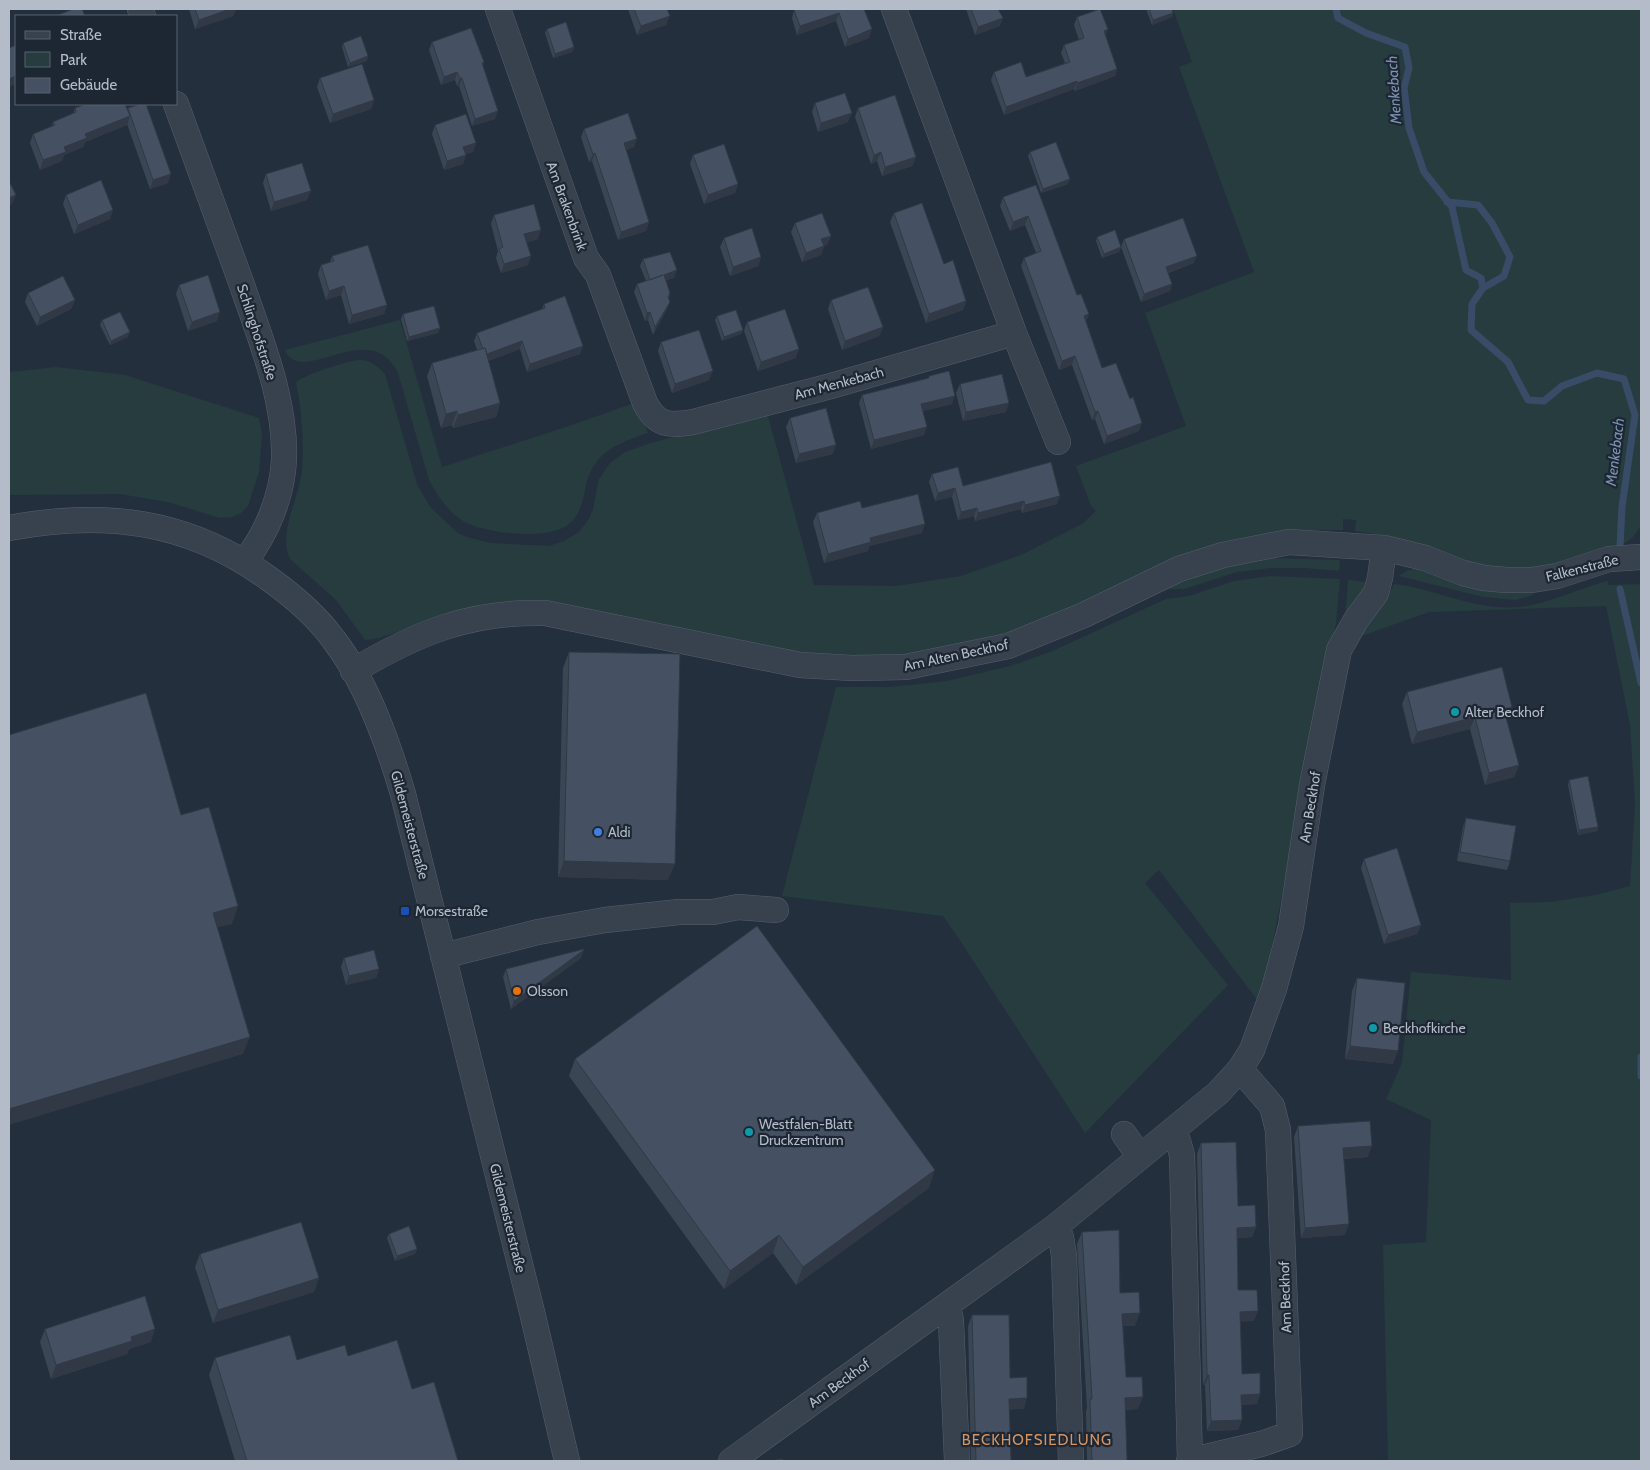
<svg xmlns="http://www.w3.org/2000/svg" width="1650" height="1470" viewBox="0 0 1650 1470" font-family="Cabin,sans-serif">
<rect width="100%" height="100%" fill="#242f3e"/>
<path fill="#263c3f" d="M1173,9H1641V526L1632,538L1612,552L1537,568H1487L1411,542L1394,537L1355,531L1356,520L1343,519V530H1295L1246,537L1198,551L1009,634L955,649L887,657L802,654L642,623L431,621L379,638L365,640L336,600L291,560C276,537 300,496 302,470C304,440 302,412 296,382C306,374 345,362 358,360C369,359 378,366 385,374L417,484L430,507L458,533L467,537L490,543L549,546L564,541L579,532L589,519L593,509L599,479L610,463L625,452L651,443L767,412L814,585L896,586L961,576L1021,555L1082,524L1096,511L1091,506L1076,466L1186,426L1145,313L1254,272L1179,67L1192,62Z
M400,320L442,467L572,425L637,402L648,433C615,444 592,453 585,490C582,504 580,514 569,524C549,541 485,534 463,521C448,512 437,495 429,480L398,373C370,315 301,389 285,350Z
M56,367L125,375L259,418L262,435L259,472L248,506L241,513L232,517L220,518L168,502L119,494L9,495V372Z
M1268,558L1340,560L1339,571L1305,568H1271L1237,572L1184,589H1162L1211,568Z
M1419,568L1531,589L1533,595L1516,600L1483,597L1399,576L1408,570Z
M1270,576L1340,579L1336,623L1269,961L1258,1001L1159,870L1145,883L1228,985L1085,1133L959,939L943,916L782,896L836,687H890L947,681L1010,666L1050,652L1166,599L1189,596L1234,581Z
M1348,580L1367,582L1366,593L1345,620Z
M1608,581V585L1641,584V1461H1388L1383,1245L1426,1242L1431,1120L1386,1099L1402,1063L1411,972L1511,980L1510,903L1550,902L1595,895L1630,886L1635,803L1630,725L1606,606L1429,612L1356,638L1383,605L1394,584C1436,589 1476,611 1519,607C1550,604 1578,588 1608,581Z"/>
<g fill="none" stroke-linecap="round" stroke-linejoin="round">
<path stroke="#394c67" stroke-width="7" d="M1336,9L1338,18L1366,33L1405,47L1409,68L1404,88L1409,128L1424,172L1452,207L1466,270L1481,278L1483,288L1472,304L1471,330L1508,362L1528,400L1544,401L1562,386L1597,373L1624,379L1635,415L1622,507L1620,547
M1447,202L1478,205L1492,223L1510,257L1504,276L1483,288
M1620,589L1641,683
M1641,1057V1076"/>
<g stroke="#565f6c" stroke-width="26">
<path id="minor" d="M140,9L143,16
M498,9L586,258L598,275L645,403C657,426 670,426 693,422L831,386L1014,333
M894,9L1014,333L1058,442
M176,104C198,164 220,224 242,285C261,341 286,400 284,460C282,496 267,533 245,561
M9,528C104,510 188,520 268,578C292,595 316,615 334,640C367,683 388,743 403,794L532,1312L567,1461
M353,671C417,633 470,611 545,613L800,665L852,668L906,667L1008,646L1084,615L1179,569L1223,555L1289,542L1384,548L1425,558L1463,573L1484,578L1506,580H1532L1557,576L1609,559L1641,557
M443,956L538,932L605,920L679,912H713L738,907L776,910
M1171,1133L1178,1141L1182,1155L1190,1461
M1124,1134L1140,1157
M1055,1227L1061,1237L1064,1256L1071,1461
M948,1305L951,1321L957,1461
M731,1461L1055,1227L1218,1093L1240,1069L1252,1050L1274,989L1291,926L1312,785L1339,650L1356,620L1376,593L1380,578L1384,548
M1189,1461L1261,1444L1290,1434L1278,1130L1272,1106L1240,1069"/>
</g>
<use href="#minor" stroke="#38414e" stroke-width="25"/>
</g>
<path fill="#3b4654" d="M189,9H236L233,16L195,29Z
M628,9H667L666,25L637,35Z
M864,9L869,38L845,47L836,21L797,35L792,18L794,10Z
M966,9H998L1000,26L975,35Z
M1146,9H1172L1173,13L1172,17L1152,25Z
M1077,17L1106,36L1117,69L1115,76L1075,91L1074,89L1004,115L991,80L994,72L1026,77L1065,63L1061,53L1064,45L1079,40L1074,25Z
M547,29L574,47L572,52L553,58L545,33Z
M432,42L484,62L483,65L495,119L472,126L459,86H457L455,80L441,85L429,50Z
M343,43L367,61L348,67L342,47Z
M320,78L374,100L371,109L330,123L317,87Z
M815,103L848,122L818,132L812,112Z
M75,108L127,110L128,108L168,183L150,189L127,124V125L85,142L83,147L64,155L62,161L40,170L30,143L33,134L52,126L53,122L73,114Z
M858,108L916,157L912,166L882,176L877,161L871,164L855,117Z
M435,125L476,143L473,152L466,154L463,164L444,170L432,134Z
M584,129L634,147L626,150L649,222L646,231L618,240L592,161L589,162L581,137Z
M1030,152L1068,184L1041,193L1028,156Z
M693,155L738,184L735,193L704,204L690,164Z
M266,174L307,200L271,211L263,183Z
M1036,185L1086,321L1102,368L1139,431L1104,444L1095,419L1092,420L1072,365L1059,370L1021,266L1024,258L1036,253L1025,225L1010,231L1000,206L1003,197Z
M66,195L110,219L74,234L63,204Z
M894,213L944,264L966,301L963,310L926,323L890,222Z
M494,215L538,239L527,242L528,265L501,273L496,258L498,251L491,224Z
M795,223L831,236L827,245L824,246L821,255L802,262L791,232Z
M1097,237L1121,247L1124,239L1194,263L1168,273L1172,284L1170,291L1141,302L1121,247L1119,252L1102,258L1096,241Z
M724,238L761,257L758,266L730,276L720,247Z
M332,256L387,305L384,314L349,324L341,295L326,300L318,274L321,265L330,262Z
M643,259L674,278L666,280L670,293L669,298L667,309L653,335L648,320L645,321L634,292L637,284L646,281L640,266Z
M179,285L217,321L188,331L176,294Z
M28,293L75,300L71,309L37,326L25,302Z
M831,300L883,327L879,336L842,350L828,309Z
M544,304L580,354L527,372L520,349L488,361L500,403L496,417L453,428L452,425L441,428L427,376L432,363L477,350L474,341L477,333L542,309Z
M403,314L440,328L438,333L407,341L401,319Z
M717,316L743,330L741,334L722,341L715,320Z
M102,320L128,337L110,345L100,325Z
M747,322L796,358L758,371L744,331Z
M661,342L709,380L672,393L658,351Z
M929,376L952,404L923,411L924,435L871,449L859,403L862,395L928,378Z
M960,384L1006,412L963,421L956,393Z
M790,418L833,454L796,463L786,427Z
M932,474L963,486L1057,504L1022,513L1021,509L975,521L974,516L958,520L952,497L935,501L929,482Z
M862,508L922,533L869,546L868,551L824,563L813,522L817,513Z
M569,652L668,880L558,877L563,668Z
M1407,692L1512,707L1507,720H1506L1519,765L1514,777L1485,785L1470,729L1412,744L1402,704Z
M1569,780L1598,827L1597,831L1578,835L1568,785Z
M1466,818L1510,861L1507,870L1457,861L1463,827Z
M1364,859L1421,925L1417,934L1384,944L1361,868Z
M344,958L379,969L376,978L346,985L341,967Z
M581,958L511,1009L503,977L506,969Z
M1357,978L1393,1064L1345,1059L1352,991Z
M575,1059L929,1188L796,1285L773,1253L724,1289L569,1076Z
M1298,1126L1368,1157L1344,1159L1345,1235L1301,1238L1294,1137Z
M1201,1143L1238,1206L1256,1227L1252,1237L1237,1238L1238,1290L1254,1321H1240L1242,1374L1260,1394L1257,1404L1241,1405L1242,1420L1238,1430L1207,1431L1205,1385H1203L1197,1154Z
M1082,1232L1120,1293L1135,1326H1123L1126,1377L1138,1409L1125,1410L1127,1461H1087L1086,1411L1087,1408L1077,1244Z
M389,1234L417,1249L415,1254L395,1261L387,1238Z
M200,1254L319,1278L314,1292L213,1323L195,1267Z
M972,1315L1010,1378L1024,1409H1009L1011,1461H971L968,1326Z
M45,1329L151,1342L129,1349L127,1354L51,1379L40,1342Z
M348,1356L412,1389L458,1461H235L209,1375L215,1358L297,1360Z"/>
<path fill="#303945" d="M230,9H236L233,16L195,29L199,20Z
M839,13L836,21L797,35L800,26Z
M1173,13L1172,17L1152,25L1153,20Z
M670,16L666,25L637,35L641,26Z
M1003,18L1000,26L975,35L978,27Z
M872,29L869,38L845,47L848,39Z
M1108,29L1105,37L1104,31Z
M574,47L572,52L553,58L555,54Z
M368,56L367,61L348,67L350,63Z
M1117,69L1115,76L1075,91L1077,83Z
M457,72L455,80L441,85L444,77Z
M16,76V84L9,87V79Z
M460,78H462L459,86H457Z
M1077,81L1074,89L1004,115L1006,107Z
M374,100L371,109L330,123L333,114Z
M498,111L495,119L472,126L475,119Z
M852,113L848,122L818,132L821,123Z
M130,116L127,125L85,142L83,147L64,155L62,161L40,170L43,160L85,134Z
M637,139L634,147L620,152L624,143Z
M476,143L473,152L460,156L463,147Z
M881,152L877,161L871,164L874,155Z
M595,153L592,161L589,162L593,154Z
M466,155L463,164L444,170L447,161Z
M916,157L912,166L882,176L885,167Z
M171,174L168,183L150,189L153,180Z
M1070,179L1068,184L1041,193L1043,189Z
M738,184L735,193L704,204L708,195Z
M311,191L307,200L271,211L274,202Z
M16,195L12,204L9,206V198Z
M113,210L110,219L74,234L78,225Z
M1028,216L1025,225L1010,231L1013,222Z
M649,222L646,231L618,240L621,232Z
M541,230L538,239L521,243L524,234Z
M831,236L827,245L824,246L821,255L802,262L806,253L821,239Z
M1121,247L1119,252L1102,258L1104,254Z
M531,256L528,265L501,273L504,264Z
M1197,256L1194,263L1163,274L1166,267Z
M761,257L758,266L730,276L733,267Z
M677,270L674,278L661,282L664,275Z
M1172,284L1170,291L1141,302L1144,294Z
M344,286L341,295L326,300L329,291Z
M75,300L71,309L37,326L40,317Z
M966,301L963,310L926,323L929,314Z
M670,302L667,309L653,335L655,327Z
M387,305L384,314L349,324L352,315Z
M220,312L217,321L188,331L192,322Z
M650,312L648,320L645,321L647,313Z
M1089,314L1086,322L1084,316Z
M883,327L879,336L842,350L845,341Z
M440,328L438,333L407,341L409,337Z
M743,330L741,334L722,341L724,337Z
M130,332L128,337L110,345L111,341Z
M522,341L520,349L482,363L485,355Z
M583,346L580,354L527,372L530,364Z
M799,349L796,358L758,371L761,362Z
M1075,356L1072,365L1059,370L1062,361Z
M713,371L709,380L672,393L675,384Z
M955,396L952,404L918,412L921,404Z
M500,403L496,417L453,428L458,415Z
M1009,403L1006,412L963,421L966,412Z
M457,411L452,425L441,428L446,414Z
M1098,411L1095,419L1092,420L1095,412Z
M1142,423L1139,431L1104,444L1107,436Z
M927,427L924,435L871,449L874,440Z
M836,445L833,454L796,463L799,454Z
M955,488L952,497L935,501L938,493Z
M1060,496L1057,504L1022,513L1025,505Z
M1024,501L1021,509L975,521L978,513Z
M977,508L974,516L958,520L961,512Z
M925,524L922,533L869,546L868,551L824,563L828,554L870,538Z
M1512,707L1507,720L1499,722L1504,710Z
M1475,717L1470,729L1412,744L1417,732Z
M1519,765L1514,777L1485,785L1489,773Z
M1598,827L1597,831L1578,835L1579,830Z
M564,861L675,864L668,880L558,877Z
M238,906L232,924L207,930L213,913Z
M1421,925L1417,934L1384,944L1388,935Z
M584,950L581,958L511,1009L514,1001Z
M379,969L376,978L346,985L349,976Z
M250,1037L243,1054L9,1125V1109Z
M1350,1046L1398,1051L1393,1064L1345,1059Z
M1372,1146L1368,1157L1339,1159L1343,1148Z
M935,1170L929,1188L796,1285L803,1267Z
M1349,1224L1345,1235L1301,1238L1305,1228Z
M1256,1227L1252,1237L1233,1238L1237,1228Z
M779,1235L773,1253L724,1289L730,1271Z
M417,1249L415,1254L395,1261L397,1256Z
M319,1278L314,1292L213,1323L218,1310Z
M1258,1311L1254,1321L1236,1322L1240,1312Z
M1140,1313L1135,1326H1117L1122,1314Z
M155,1329L151,1342L129,1349L127,1354L51,1379L56,1365L131,1337Z
M1207,1375H1209L1205,1385H1203Z
M1260,1394L1257,1404L1237,1405L1241,1395Z
M1143,1397L1138,1409L1120,1410L1125,1398Z
M1027,1398L1024,1409L1005,1410L1009,1399Z
M1242,1420L1238,1430L1207,1431L1211,1421Z"/>
<path fill="#455162" stroke="#303945" d="M73,9H82L85,16H59L58,15Z
M195,9H230L199,20Z
M634,9H667L670,16L641,26Z
M798,9H864L872,29L848,39L839,13L800,26L794,10Z
M971,9H998L1003,18L978,27Z
M1100,9L1108,29L1104,31L1117,69L1077,83V81L1006,107L994,72L1021,62L1026,77L1070,62L1064,45L1084,38L1077,17Z
M1149,9H1172L1173,13L1153,20Z
M566,22L574,47L555,54L547,29Z
M471,28L484,62L482,63L498,111L475,119L462,78H460L457,72L444,77L432,42Z
M361,36L368,56L350,63L343,43Z
M16,45V76L9,79V48Z
M362,64L374,100L333,114L320,78Z
M845,93L852,113L821,123L815,103Z
M895,95L916,157L885,167L881,152L874,155L858,108Z
M86,104H125L130,116L85,134L87,138L64,147L66,152L43,160L33,134L55,125L53,122L76,112L75,108Z
M141,104H146L171,174L153,180L128,108Z
M628,113L637,139L624,143L649,222L621,232L595,153L593,154L584,129Z
M466,114L476,143L463,147L466,155L447,161L435,125Z
M1056,142L1070,179L1043,189L1030,152Z
M724,144L738,184L708,195L693,155Z
M302,163L311,191L274,202L266,174Z
M101,180L113,210L78,225L66,195Z
M9,181L16,195L9,198Z
M1036,185L1077,295L1081,294L1089,314L1084,316L1102,368L1116,363L1130,399L1133,397L1142,423L1107,436L1098,411L1095,412L1075,356L1062,361L1024,258L1041,251L1028,216L1013,222L1003,197Z
M922,203L944,264L953,260L966,301L929,314L894,213Z
M534,204L541,230L524,234L531,256L504,264L499,249L503,247L494,215Z
M822,213L831,236L821,239L824,246L806,253L795,223Z
M1183,218L1197,256L1166,267L1172,284L1144,294L1124,239Z
M752,228L761,257L733,267L724,238Z
M1115,230L1121,247L1104,254L1097,237Z
M368,245L387,305L352,315L344,286L329,291L321,265L334,261L332,256Z
M670,252L677,270L664,275L670,293L668,297L670,302L655,327L650,312L647,313L637,284L663,275L650,280L643,259Z
M208,275L220,312L192,322L179,285Z
M63,276L75,300L40,317L28,293Z
M868,287L883,327L845,341L831,300Z
M565,296L583,346L530,364L522,341L487,354L485,348L483,349L477,333L545,308L544,304Z
M434,306L440,328L409,337L403,314Z
M785,309L799,349L761,362L747,322Z
M736,310L743,330L724,337L717,316Z
M120,312L130,332L111,341L102,320Z
M699,330L713,371L675,384L661,342Z
M485,348L500,403L458,415L457,411L446,414L432,363Z
M949,371L955,396L921,404L927,427L874,440L862,395L929,378V376Z
M1002,374L1009,403L966,412L960,384Z
M826,408L836,445L799,454L790,418Z
M1051,462L1060,496L1025,505L1024,501L978,513L977,508L961,512L955,488L938,493L932,474L958,467L963,486Z
M918,494L925,524L870,538L871,542L828,554L817,513L860,501L862,508Z
M569,652L680,654L675,864L564,861Z
M1502,667L1512,707L1504,710L1519,765L1489,773L1475,717L1417,732L1407,692Z
M146,693L181,815L209,807L238,906L213,913L250,1037L9,1109V735Z
M1588,776L1598,827L1579,830L1569,780Z
M1466,818L1516,826L1510,861L1460,852Z
M1397,848L1421,925L1388,935L1364,859Z
M757,926L935,1170L803,1267L779,1235L730,1271L575,1059Z
M584,949V950L514,1001L506,969Z
M374,950L379,969L349,976L344,958Z
M1357,978L1405,983L1398,1051L1350,1046Z
M1370,1121L1372,1146L1343,1148L1349,1224L1305,1228L1298,1126Z
M1236,1142L1238,1206L1255,1205L1256,1227L1237,1228L1238,1290H1257L1258,1311L1240,1312L1242,1374L1260,1373V1394L1241,1395L1242,1420L1211,1421L1209,1375H1207L1201,1143Z
M301,1222L319,1278L218,1310L200,1254Z
M409,1226L417,1249L397,1256L389,1234Z
M1119,1230L1120,1293L1139,1292L1140,1313L1122,1314L1126,1377H1142L1143,1397L1125,1398L1127,1461H1092L1090,1399H1092L1082,1232Z
M145,1296L155,1329L131,1337L132,1341L56,1365L45,1329Z
M972,1315H1009L1010,1378L1027,1377V1398L1009,1399L1011,1461H976Z
M290,1335L297,1360L345,1345L348,1356L397,1340L412,1389L434,1382L458,1461H247L215,1358Z
M782,1459L783,1461H770Z"/>
<g fill="#0f9aa8" stroke="#1d2633" stroke-width="2">
<circle cx="1455" cy="712" r="5"/>
<circle cx="1373" cy="1028" r="5"/>
<circle cx="749" cy="1132" r="5"/>
</g>
<circle fill="#3f7fe0" stroke="#1d2633" stroke-width="2" cx="598" cy="832" r="5"/>
<rect fill="#1a4fb4" stroke="#1d2633" stroke-width="2" x="400" y="906" width="10" height="10" rx="2.5"/>
<circle fill="#e8710a" stroke="#1d2633" stroke-width="2" cx="517" cy="991" r="5"/>
<g text-anchor="middle" dominant-baseline="central" stroke-width="4.5" stroke-linejoin="round" paint-order="stroke">
<g font-size="14" fill="#b4bcc9" stroke="#1d2633">
<text transform="translate(567 206) rotate(70)">Am Brakenbrink</text>
<text transform="translate(257 332) rotate(72)">Schlinghofstraße</text>
<text transform="translate(839 383) rotate(-15)">Am Menkebach</text>
<text transform="translate(1582 568) rotate(-14)">Falkenstraße</text>
<text transform="translate(956 655) rotate(-12)">Am Alten Beckhof</text>
<text transform="translate(1310 807) rotate(-81)">Am Beckhof</text>
<text transform="translate(410 825) rotate(75)">Gildemeisterstraße</text>
<text transform="translate(508 1218) rotate(76)">Gildemeisterstraße</text>
<text transform="translate(1285 1297) rotate(-92)">Am Beckhof</text>
<text transform="translate(839 1383) rotate(-36)">Am Beckhof</text>
</g>
<g font-size="14" fill="#b4bcc9" stroke="#1d2633" text-anchor="start">
<text x="1465" y="712">Alter Beckhof</text>
<text x="608" y="832">Aldi</text>
<text x="415" y="911">Morsestraße</text>
<text x="527" y="991">Olsson</text>
<text x="1383" y="1028">Beckhofkirche</text>
<text x="759" y="1124">Westfalen-Blatt<tspan x="759" dy="16">Druckzentrum</tspan></text>
</g>
<g font-size="15" font-style="italic" fill="#7c92b1" stroke="#1d2633">
<text transform="translate(1394 90) rotate(-94)">Menkebach</text>
<text transform="translate(1615 452) rotate(-83)">Menkebach</text>
</g>
<g font-size="15" letter-spacing="1" fill="#d59563" stroke="#1d2633">
<text x="1037" y="1440">BECKHOFSIEDLUNG</text>
</g>
</g>
<rect width="1650" height="1470" fill="none" stroke="#b4bcc9" stroke-width="20"/>
<rect x="15" y="15" width="162" height="90" fill="#1d2633" stroke="#59626f"/>
<rect x="25" y="31" width="25" height="8" fill="#38414e" stroke="#59626f"/>
<text x="60" y="40" font-size="15" fill="#b4bcc9">Straße</text>
<rect x="25" y="52" width="25" height="15" fill="#263c3f" stroke="#59626f"/>
<text x="60" y="65" font-size="15" fill="#b4bcc9">Park</text>
<rect x="25" y="78" width="25" height="15" fill="#455162" stroke="#59626f"/>
<text x="60" y="90" font-size="15" fill="#b4bcc9">Gebäude</text>
</svg>
